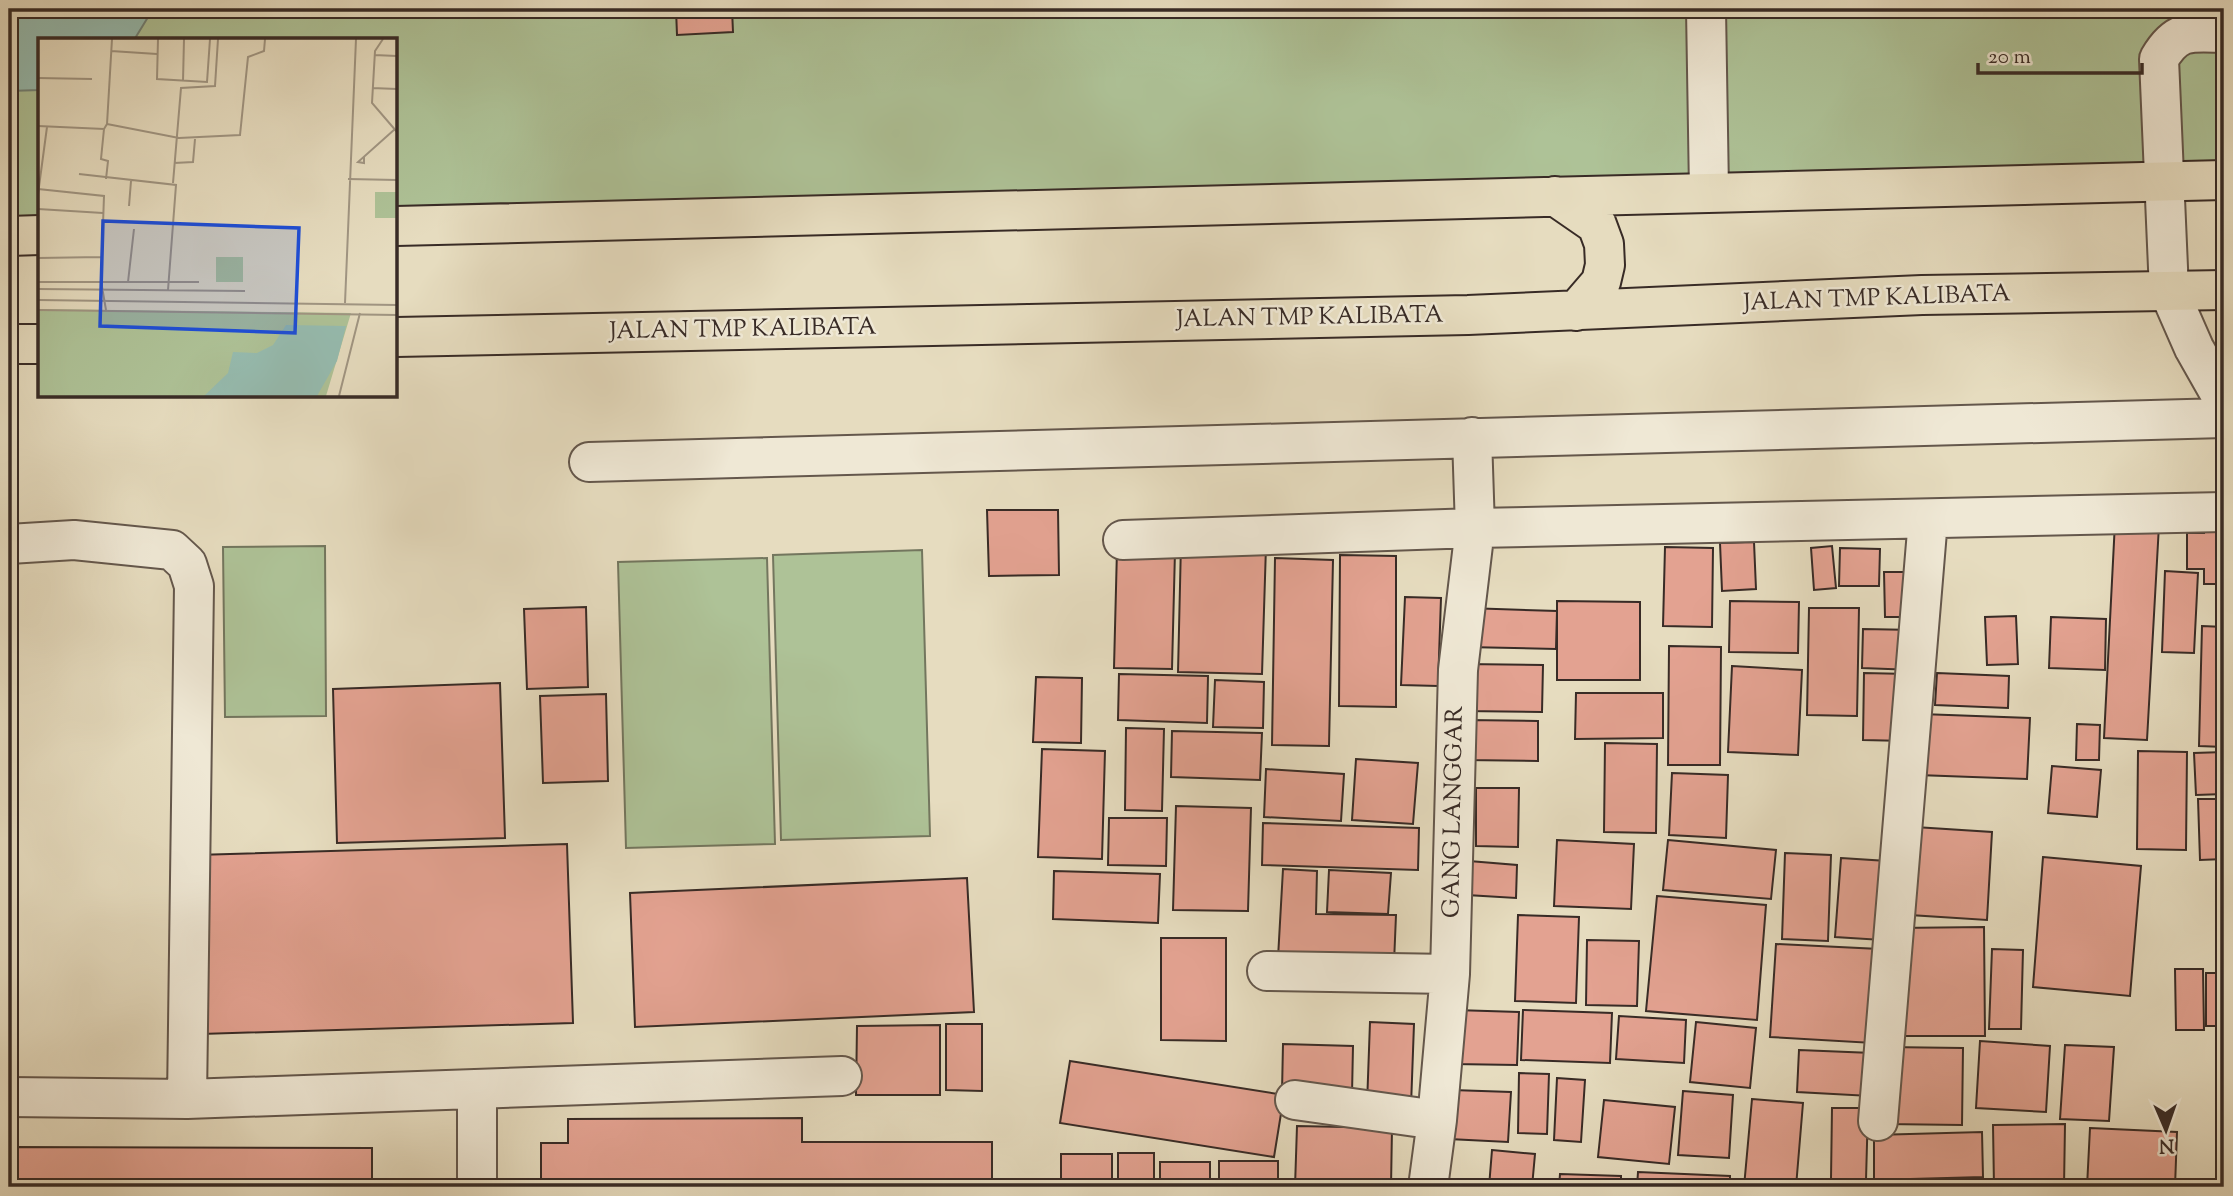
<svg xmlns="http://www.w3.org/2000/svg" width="2233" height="1196" viewBox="0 0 2233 1196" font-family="'Sorts Mill Goudy',serif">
<rect width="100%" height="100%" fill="#e6dcbf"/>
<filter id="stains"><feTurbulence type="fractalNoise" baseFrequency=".00286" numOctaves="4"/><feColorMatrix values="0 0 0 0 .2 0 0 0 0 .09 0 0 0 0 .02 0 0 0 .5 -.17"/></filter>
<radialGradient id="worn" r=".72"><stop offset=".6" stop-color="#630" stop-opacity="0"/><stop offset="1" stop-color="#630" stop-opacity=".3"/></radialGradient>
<path fill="#aec297" stroke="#73765e" stroke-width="2" d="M9,9H2224V181L396,226V40H40V235L9,236Z
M325,546L326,716L225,717L223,547Z
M922,550L930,836L781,840L773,555Z
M767,558L775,844L626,848L618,562Z"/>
<path fill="#96bcb0" stroke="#708279" stroke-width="2" d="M9,9H153L134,40H40V90L9,91Z"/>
<path fill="#e3a291" stroke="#382b26" stroke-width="2" d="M676,9H732L733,32L677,35Z
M987,510H1058L1059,575L989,576Z
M2115,522L2159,525L2147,740L2104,738Z
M2204,526H2224V584H2204V569H2187V533H2204Z
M1754,542L1756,589L1722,591L1720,543Z
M1181,543L1266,546L1262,674L1178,672Z
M1832,546L1836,588L1814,590L1811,548Z
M1665,547L1713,548L1712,627L1663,626Z
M1840,548L1880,549L1879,586H1839Z
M1117,549L1175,551L1172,669L1114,668Z
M1340,555L1396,556V707L1339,706Z
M1275,558L1333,560L1329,746L1272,745Z
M2165,571L2198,573L2194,653L2162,652Z
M1884,572H1910L1911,617H1885Z
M1405,597L1441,598L1438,686L1401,685Z
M1557,601L1640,602V680H1557Z
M1730,601L1799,602L1798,653L1729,652Z
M586,607L588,687L527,689L524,609Z
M1467,608L1557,611L1556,649L1466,647Z
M1809,608H1859L1857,716L1807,715Z
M2016,616L2018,664L1987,665L1985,617Z
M2051,617L2106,619L2105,670L2049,668Z
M2202,626L2224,627V747L2199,746Z
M1863,629L1915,630L1914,670L1862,668Z
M1669,646L1721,647L1720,765H1668Z
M1464,664L1543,665L1542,712L1463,711Z
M1732,666L1802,670L1798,755L1728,752Z
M1864,673L1908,674L1906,741L1863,740Z
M1937,673L2009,676L2008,708L1935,705Z
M1119,674L1208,676L1207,723L1118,720Z
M1036,677L1082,678L1081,743L1033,742Z
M1215,680L1264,682L1263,728L1213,727Z
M500,683L505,838L337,843L333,689Z
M1576,693H1663V738L1575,739Z
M606,694L608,781L543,783L540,696Z
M1921,714L2030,718L2027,779L1918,775Z
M1466,720L1538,721V761L1465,760Z
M2077,724L2100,725L2099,760H2076Z
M1126,728L1164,729L1162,811L1125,810Z
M1172,731L1262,733L1260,780L1171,777Z
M1605,743L1657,744L1656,833L1604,832Z
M1042,749L1105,751L1102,859L1038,857Z
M2138,751L2187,752L2186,850L2137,849Z
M2224,752V794L2196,795L2194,753Z
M1356,759L1418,763L1413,824L1352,820Z
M2052,766L2101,770L2097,817L2048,813Z
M1266,769L1344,774L1341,821L1264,817Z
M1672,773L1728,775L1726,838L1669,835Z
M1476,788H1519L1518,847L1476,846Z
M2198,799H2224V859L2200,860Z
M1176,806L1251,808L1248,911L1173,910Z
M1109,818H1167L1166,866L1108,865Z
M1263,823L1419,828L1418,870L1262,865Z
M1915,827L1992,832L1987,920L1910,915Z
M1557,840L1634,844L1631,909L1554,906Z
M1668,840L1776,850L1771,899L1663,890Z
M567,844L573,1023L201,1034L196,855Z
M1785,853L1831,855L1828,941L1782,939Z
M2043,857L2141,866L2130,996L2033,987Z
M1841,858L1887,861L1882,940L1835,937Z
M1469,861L1517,865L1516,898L1467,895Z
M1283,869L1317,871L1316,914L1396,915L1394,963L1278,958Z
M1329,870L1391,873L1388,914L1327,912Z
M1054,871L1160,874L1158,923L1053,919Z
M967,878L974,1012L635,1027L630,893Z
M1657,896L1766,905L1757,1020L1646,1011Z
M1518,915L1579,917L1576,1003L1515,1001Z
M1984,927L1985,1036H1898L1897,928Z
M1161,938H1226V1041L1161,1040Z
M1587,940L1639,941L1637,1006L1586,1005Z
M1776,944L1879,949L1873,1043L1770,1037Z
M1992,949L2023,950L2021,1029H1989Z
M2175,969H2203L2204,1030H2176Z
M2206,973H2224V1026H2206Z
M1455,1010L1519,1012L1517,1065L1453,1064Z
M1523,1010L1612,1013L1610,1063L1521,1060Z
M1619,1016L1686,1020L1684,1063L1616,1059Z
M1370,1022L1414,1024L1411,1106L1367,1105Z
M1696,1022L1756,1028L1750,1088L1690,1082Z
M946,1024H982V1091L946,1090Z
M940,1025V1095H856L857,1026Z
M1980,1041L2050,1046L2046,1112L1976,1108Z
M1283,1044L1353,1046L1352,1094L1282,1092Z
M2065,1045L2114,1047L2109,1121L2060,1119Z
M1886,1047L1963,1048L1962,1125L1885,1124Z
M1799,1050L1872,1053L1870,1096L1797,1092Z
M1070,1061L1284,1095L1274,1157L1060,1123Z
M1519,1073L1549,1074L1547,1134L1518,1133Z
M1557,1078L1585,1080L1581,1142L1554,1140Z
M1452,1090L1511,1092L1508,1142L1449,1139Z
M1683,1091L1733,1095L1729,1158L1678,1155Z
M1752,1099L1803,1103L1796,1187H1744Z
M1604,1100L1675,1107L1669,1164L1598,1157Z
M1832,1108H1868L1866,1180L1831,1179Z
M802,1118V1142H992V1187H541V1143H568V1119Z
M2065,1124L2064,1187H1994L1993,1125Z
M1297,1126L1392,1128L1391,1187H1295Z
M2090,1128L2177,1132L2175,1187H2087Z
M1982,1132L1983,1177L1874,1180V1135Z
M9,1147L372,1148V1187H9Z
M1492,1150L1535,1154L1532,1187H1489Z
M1118,1153H1154V1187H1118Z
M1061,1154H1112V1187H1061Z
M1219,1161H1278V1187H1219Z
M1160,1162H1210V1187H1160Z
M1638,1172L1730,1176V1187H1637Z
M1560,1174L1621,1176V1187H1559Z
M1963,1185V1187H1924V1186Z"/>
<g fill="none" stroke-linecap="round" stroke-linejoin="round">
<g stroke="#64574c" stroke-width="42">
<path id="minor" d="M1706,9L1709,191
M2224,33C2191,32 2177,28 2159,59L2169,291L2194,348L2224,401
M589,462L2224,418
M1123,540L1475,528L2224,512
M9,544L74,540L172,550L187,564L194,586L187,1099
M1267,971L1450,974
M477,1089V1187
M9,1097L187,1099L842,1076
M1295,1100L1437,1120
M1878,1121L1928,519
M1428,1187L1437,1120L1450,974L1458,670L1475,528L1472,437"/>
</g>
<g stroke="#382b26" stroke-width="42">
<path id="major" d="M1555,196L1597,225L1604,244L1605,265L1601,282L1576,311
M396,226L2224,180
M9,236L40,235
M396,337L1468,315L1922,295L2224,290
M9,344H40"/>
</g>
<use href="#minor" stroke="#efe8d5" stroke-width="38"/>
<use href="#major" stroke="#e6dcbf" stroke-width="38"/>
</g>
<g text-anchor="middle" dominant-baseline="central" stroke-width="5" stroke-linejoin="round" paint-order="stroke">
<g font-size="24" fill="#382b26" stroke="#efe8d5">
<text transform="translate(1877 299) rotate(-2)">JALAN TMP KALIBATA</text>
<text transform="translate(1310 318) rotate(-1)">JALAN TMP KALIBATA</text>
<text transform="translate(743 330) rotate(-1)">JALAN TMP KALIBATA</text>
<text transform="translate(1454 812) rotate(-89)">GANG LANGGAR</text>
</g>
</g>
<g transform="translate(38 38)">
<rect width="359" height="359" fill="#e6dcbf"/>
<path d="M337,154H359V180H337ZM178,219H205V244H178ZM0,271L313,275L288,358H0Z" fill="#aec297"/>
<path d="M248,287L308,288L299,323L279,358H166L190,335L195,314L219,315L235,307Z" fill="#96bcb0"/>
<path fill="none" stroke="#a09582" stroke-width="2" d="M120,1L119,41L169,44L172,1M345,1L337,13L334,65L359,94M73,13L119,16M336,17L359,18M0,40L54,41M145,43L146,1M334,50L359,51M69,86L141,100L202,97L210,19L226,13L227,1M69,86L74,1M0,88L66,91L69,86M66,91L63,121L70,123L68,141M326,119V125L320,124L357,91M136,125L155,124L157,101M41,136L138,147L130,252M310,141L359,142M135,145L143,50L177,48L180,1M0,151L66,158L63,243L68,272M0,156L9,89M91,168L93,143M0,171L65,175M0,220L63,219M0,244H161M90,244L96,191M0,251L207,253M0,262L359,267M307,265L318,1M0,272L359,277M301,358L322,275"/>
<path fill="#1d4ed8" fill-opacity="0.15" stroke="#1d4ed8" stroke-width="3.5" d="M65,183L261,190L257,295L62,288Z"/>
<rect width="359" height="359" fill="none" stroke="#382b26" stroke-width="3.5"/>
</g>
<rect width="2233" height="1196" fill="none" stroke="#e6dcbf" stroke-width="35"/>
<rect x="10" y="10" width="2212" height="1175" fill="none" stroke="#382b26" stroke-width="3.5"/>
<rect x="18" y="18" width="2198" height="1161" fill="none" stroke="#382b26" stroke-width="2"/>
<g transform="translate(2166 1130) rotate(178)" stroke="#efe8d5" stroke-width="5" paint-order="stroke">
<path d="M0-5L12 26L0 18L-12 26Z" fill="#382b26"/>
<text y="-10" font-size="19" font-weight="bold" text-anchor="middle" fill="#382b26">N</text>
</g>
<path d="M1978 63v10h164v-10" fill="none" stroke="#382b26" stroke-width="3.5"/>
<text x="1988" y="63" font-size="21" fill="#382b26" stroke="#efe8d5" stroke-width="5" paint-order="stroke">20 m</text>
<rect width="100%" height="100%" filter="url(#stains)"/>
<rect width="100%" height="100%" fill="url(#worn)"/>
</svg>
